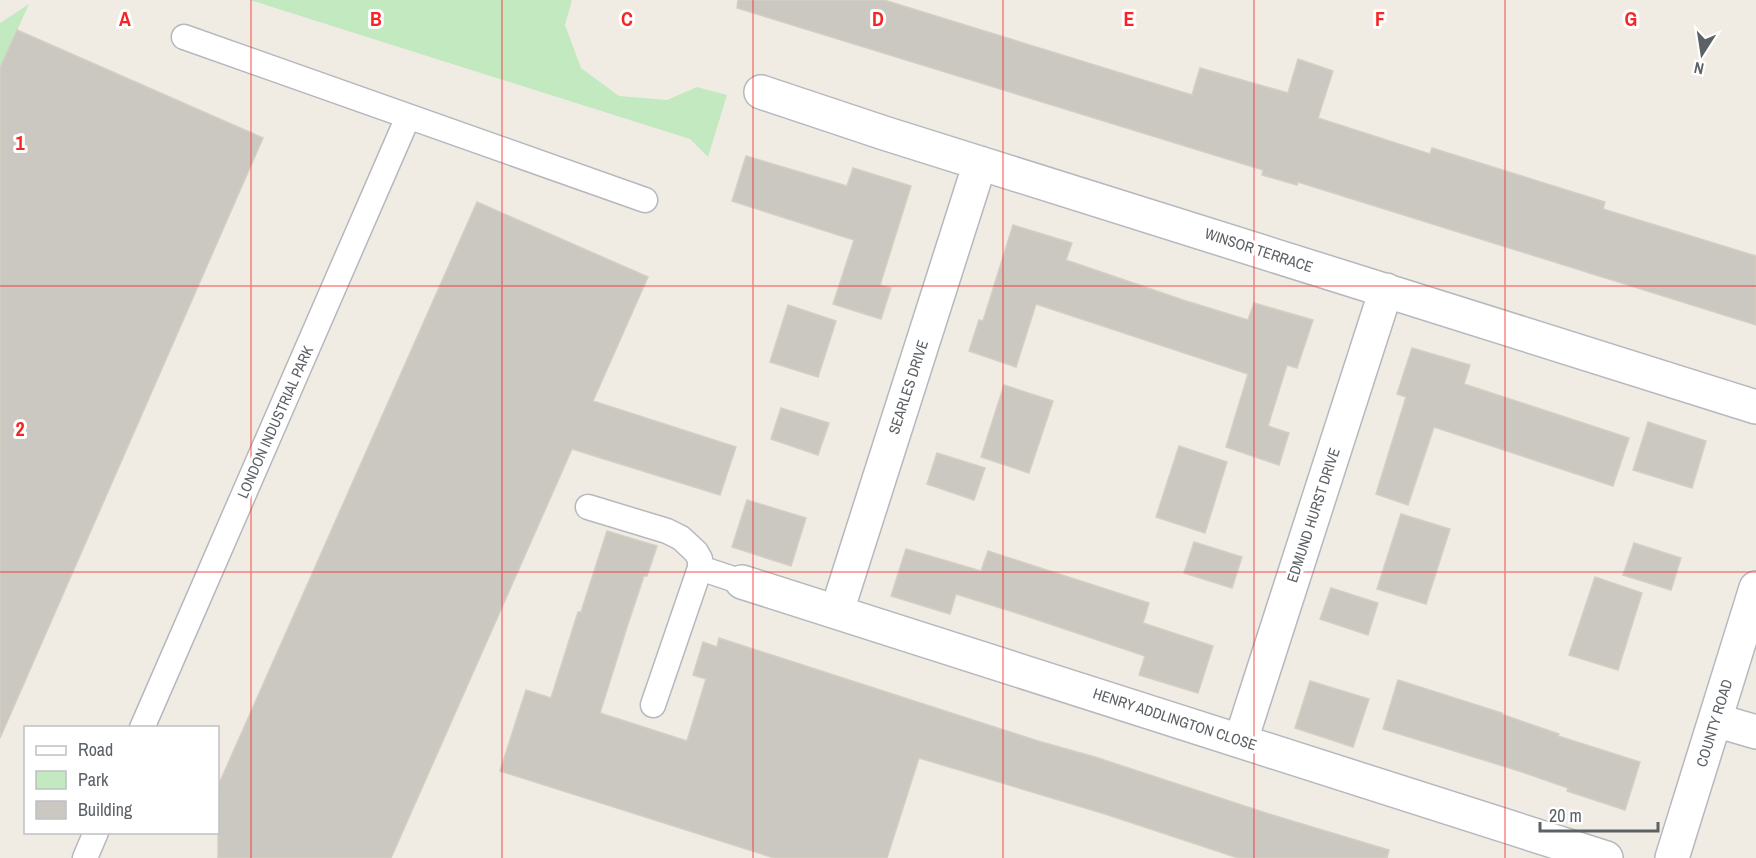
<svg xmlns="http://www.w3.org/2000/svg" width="1756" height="858" viewBox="0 0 1756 858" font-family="'Archivo Narrow',sans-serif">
<rect width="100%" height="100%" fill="#f0ece4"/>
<path fill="#c2e9bf" d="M250,0H572L565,25L581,68L619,96L667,100L697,87L727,95L708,157L690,139Z
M29,4L0,68V23Z"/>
<path fill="#cbc7c1" stroke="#d5cec2" stroke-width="1.5" d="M738,0H884L1192,95L1200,68L1288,93L1298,59L1333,71L1318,118L1430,154L1432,148L1605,202L1603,209L1756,256V325L1298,182L1297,185L1262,175L1263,170L737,8Z
M17,30L263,138L0,738V68Z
M746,156L847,186L853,168L911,186L880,285L891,288L881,319L833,304L854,240L732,201Z
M477,202L648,277L593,401L736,447L720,495L572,449L391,858H218V786Z
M1013,225L1072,243L1066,260L1183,300L1248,320L1254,303L1313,320L1297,368L1287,365L1268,426L1289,433L1279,465L1226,447L1248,374L1036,304L1016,367L969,351L979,320L983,321Z
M788,305L836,321L818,377L770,362Z
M1412,348L1470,365L1464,384L1629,438L1613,486L1434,427L1408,505L1376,494L1406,397L1397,394Z
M1004,385L1053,401L1029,473L981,457Z
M781,408L829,423L818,455L771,439Z
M1648,422L1706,441L1692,488L1633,470Z
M1179,446L1227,462L1205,533L1156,517Z
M937,453L985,468L974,500L927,484Z
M747,500L806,518L791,566L732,547Z
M1401,514L1450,529L1426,604L1377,589Z
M607,531L657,546L647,576H644L627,627L600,713L687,741L706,679L693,675L703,642L717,647L719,638L1038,741L1095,757L1269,814L1389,850L1387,858H1238L1105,814L919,758L887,858H774L500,771L526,690L551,698L578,612H581Z
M1194,542L1242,557L1232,588L1184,573Z
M1634,543L1681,558L1671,590L1623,575Z
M906,549L981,571L988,551L1149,603L1143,623L1213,646L1198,693L1139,675L1145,656L1029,617L956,594L950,614L891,596Z
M1595,577L1642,593L1618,670L1569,655Z
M1331,588L1378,603L1368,635L1320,619Z
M1398,680L1502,713L1501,714L1559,734L1558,736L1640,762L1625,810L1567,791L1568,788L1516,770L1383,729Z
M1310,681L1369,699L1353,747L1295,728Z"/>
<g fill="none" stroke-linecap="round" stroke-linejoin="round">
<g stroke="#b5b8bc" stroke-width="27">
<path id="service" d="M184,37L645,200
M588,507L667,531L681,538L696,552L700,559V568
M653,705L700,568L742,582
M142,728L408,117
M85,858L96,832"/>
</g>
<g stroke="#b5b8bc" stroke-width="36">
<path id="minor" d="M761,92L884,133L1756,407
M742,582L1606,858
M837,611L980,163
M1715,720L1756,732
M1241,740L1386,290
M1672,858L1756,588"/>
</g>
<use href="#service" stroke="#fff" stroke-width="24"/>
<use href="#minor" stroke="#fff" stroke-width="33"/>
</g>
<path fill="none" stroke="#f62425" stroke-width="1.5" stroke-opacity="0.55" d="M251,0V858M502,0V858M753,0V858M1003,0V858M1254,0V858M1505,0V858M0,286H1756M0,572H1756"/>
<g text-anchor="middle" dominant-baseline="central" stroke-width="6" stroke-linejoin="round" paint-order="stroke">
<g font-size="15" fill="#5c6166" stroke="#fff">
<text transform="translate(1259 250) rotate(18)">WINSOR TERRACE</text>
<text transform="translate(908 387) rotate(-72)">SEARLES DRIVE</text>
<text transform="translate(275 422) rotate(-66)">LONDON INDUSTRIAL PARK</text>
<text transform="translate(1313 515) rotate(-72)">EDMUND HURST DRIVE</text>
<text transform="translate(1175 719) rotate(18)">HENRY ADDLINGTON CLOSE</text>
<text transform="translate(1714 723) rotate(-73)">COUNTY ROAD</text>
</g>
</g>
<g font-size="20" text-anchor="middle" font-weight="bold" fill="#f62425" stroke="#fff" stroke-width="6" stroke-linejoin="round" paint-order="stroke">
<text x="125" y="26">A</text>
<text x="376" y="26">B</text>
<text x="627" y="26">C</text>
<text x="878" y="26">D</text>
<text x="1129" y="26">E</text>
<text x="1380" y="26">F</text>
<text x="1631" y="26">G</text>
<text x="20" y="150">1</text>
<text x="20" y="436">2</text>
</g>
<rect x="24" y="726" width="195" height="108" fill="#ffffff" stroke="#bec0c2" stroke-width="1.5"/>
<rect x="36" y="746" width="30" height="9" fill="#ffffff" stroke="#bec0c2" stroke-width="1.5"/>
<text x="78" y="756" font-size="18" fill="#5c6166">Road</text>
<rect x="36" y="771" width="30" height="18" fill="#c2e9bf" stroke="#bec0c2" stroke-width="1.5"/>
<text x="78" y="786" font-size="18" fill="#5c6166">Park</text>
<rect x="36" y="801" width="30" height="18" fill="#cbc7c1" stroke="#bec0c2" stroke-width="1.5"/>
<text x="78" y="816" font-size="18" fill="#5c6166">Building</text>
<g transform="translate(1702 54) rotate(192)" stroke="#ffffff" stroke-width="4.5" paint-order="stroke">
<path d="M0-4.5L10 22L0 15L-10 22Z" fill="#5c6166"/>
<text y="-9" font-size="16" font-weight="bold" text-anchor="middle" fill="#5c6166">N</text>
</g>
<path d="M1540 822v9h118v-9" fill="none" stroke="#5c6166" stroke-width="3"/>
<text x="1549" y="822" font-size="18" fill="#5c6166" stroke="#ffffff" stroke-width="4.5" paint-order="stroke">20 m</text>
</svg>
